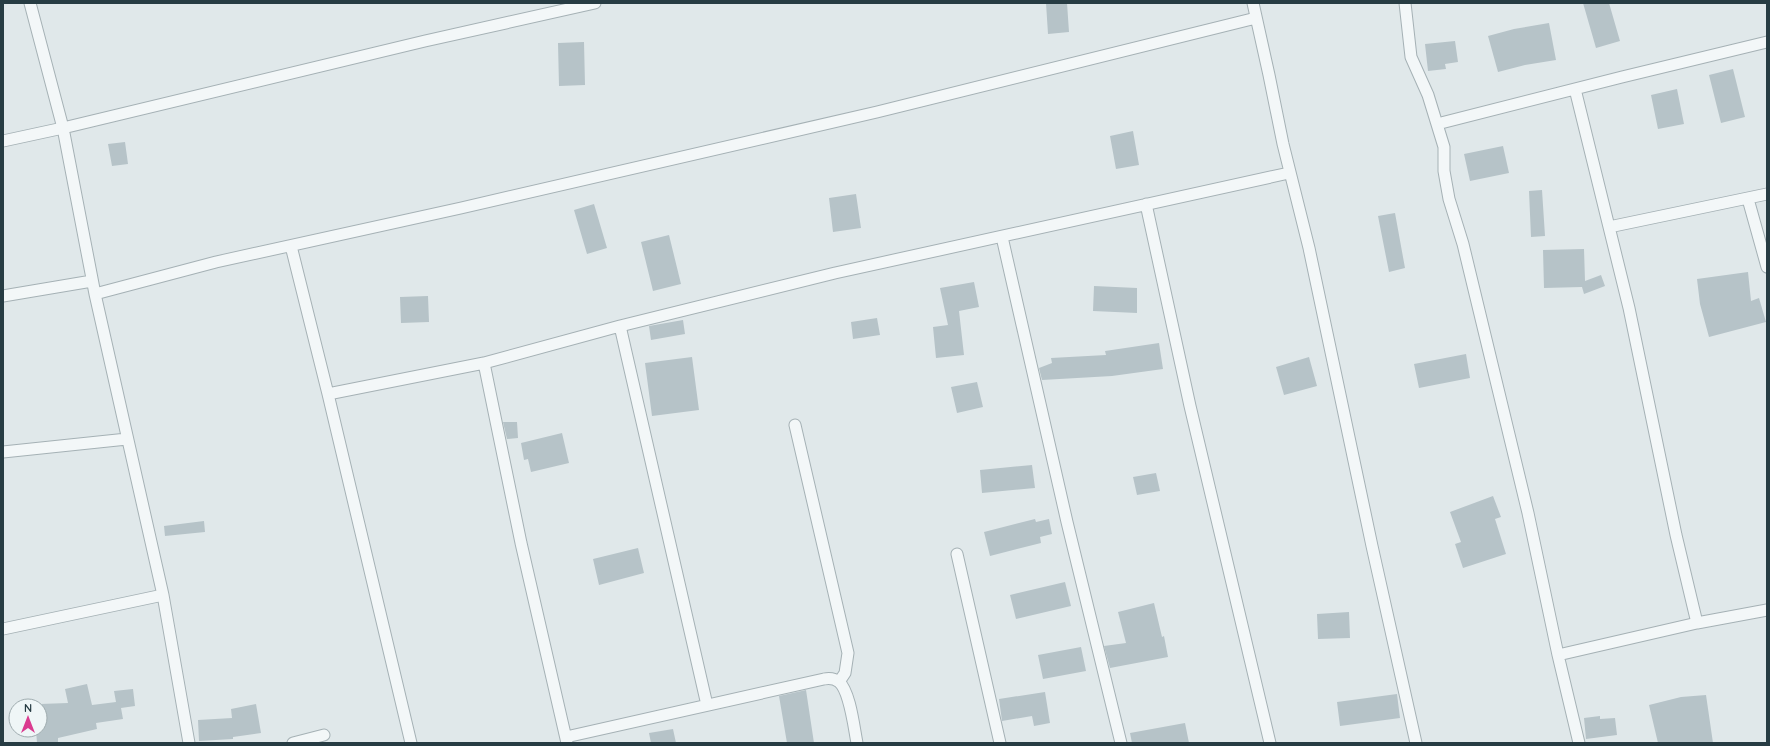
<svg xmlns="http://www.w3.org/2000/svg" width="1770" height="746" viewBox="0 0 1770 746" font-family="Quicksand,sans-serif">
<rect width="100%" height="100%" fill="#e0e8ea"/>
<path fill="#b6c3c8" d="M1046,3H1067L1069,32L1048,34Z
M1583,3H1609L1620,41L1596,48Z
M1549,23L1556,60L1525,65L1498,72L1488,36L1514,29Z
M1455,41L1458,62L1445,64L1446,69L1428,71L1425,44Z
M584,42L585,85L559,86L558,43Z
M1733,69L1745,117L1721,123L1709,75Z
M1677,89L1684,124L1658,129L1651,95Z
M1133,131L1139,165L1116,169L1110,136Z
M125,142L128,164L112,166L108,144Z
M1503,146L1509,173L1470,181L1464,154Z
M1542,190L1545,236L1531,237L1529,191Z
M856,194L861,228L833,232L829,198Z
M594,204L607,248L587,254L574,210Z
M1395,213L1405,268L1389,272L1378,216Z
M669,235L681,284L653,291L641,242Z
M1584,249L1585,281L1601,275L1605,286L1584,294L1582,287L1544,288L1543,250Z
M1748,272L1751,301L1759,298L1766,322L1709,337L1700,304L1697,279Z
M974,282L979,307L959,311L964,355L936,358L933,327L948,325L940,288Z
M1094,286L1137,288V313L1093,311Z
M428,296L429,322L401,323L400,297Z
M877,318L880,335L853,339L851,322Z
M683,320L685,334L651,340L649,326Z
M1159,343L1163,369L1112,376L1042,380L1039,368L1052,363L1051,358L1106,355L1105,351Z
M1466,354L1470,378L1419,388L1414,364Z
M692,357L699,410L652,416L645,363Z
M1309,357L1317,386L1284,395L1276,367Z
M977,382L983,407L957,413L951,387Z
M503,422H517L518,438L507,439Z
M562,433L569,463L531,472L528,459L524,460L521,443Z
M1032,465L1035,488L982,493L980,470Z
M1156,473L1160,491L1137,495L1133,477Z
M1493,496L1501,517L1495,519L1506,554L1463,568L1455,544L1461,542L1450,512Z
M1035,519L1036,522L1049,519L1052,534L1040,537L1041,543L990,556L984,532Z
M204,521L205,532L165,536L164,526Z
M638,548L644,573L599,585L593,559Z
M1065,582L1071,606L1016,619L1010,595Z
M1154,603L1162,637L1164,636L1168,657L1110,668L1104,646L1126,643L1118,612Z
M1349,612L1350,638L1318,639L1317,614Z
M1081,647L1086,671L1043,679L1038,655Z
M87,684L92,705L116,702L114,691L133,689L135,706L121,708L123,719L96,723L97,729L58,738V743H37L36,730H40V704L68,703L65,689Z
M806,690L814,743H787L779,696Z
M1045,692L1050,723L1034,726L1032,716L1002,721L999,699Z
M1397,694L1400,718L1340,726L1337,702Z
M1706,695L1713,743H1658L1649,705L1681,697Z
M256,704L261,733L233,737V739L199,741L198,720L232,718L231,709Z
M1600,716V719L1615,718L1617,735L1586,739L1584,718Z
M1185,723L1189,743H1132L1130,733Z
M673,729L676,743H651L649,733Z"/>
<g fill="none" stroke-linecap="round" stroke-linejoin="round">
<g stroke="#a5b1b5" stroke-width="13">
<path id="street" d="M30,3L63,128L95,294L163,595L189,743
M1253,3L1269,75L1283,144L1309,248L1372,546L1416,743
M1405,3L1411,57L1428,95L1444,147V171L1449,199L1463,244L1528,513L1558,655L1579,743
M1575,89L1629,308L1676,535L1697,623
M1437,124L1622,77L1767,42
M3,141L63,128L425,41L595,3
M1748,199L1767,267
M1146,204L1190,406L1270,743
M1609,227L1767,194
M1002,237L1067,522L1121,743
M291,246L328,394L411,743
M95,294L216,262L461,208L877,112L1256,18
M3,296L92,281
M620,326L707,705
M484,363L521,543L567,743
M328,394L484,363L620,326L835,273L1289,173
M795,425L848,653L845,673L839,682
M3,452L127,439
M957,554L1000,743
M3,629L163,595
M1558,655L1697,623L1767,610
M566,737L824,679C829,678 834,678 839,682C850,691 854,728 857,743
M293,743L324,735"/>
</g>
<use href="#street" stroke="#f3f7f8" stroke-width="11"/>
</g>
<rect width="1770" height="746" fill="none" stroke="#273c43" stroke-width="8"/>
<g transform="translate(28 718)"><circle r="19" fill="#eff6f7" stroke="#9facaf"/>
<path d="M0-3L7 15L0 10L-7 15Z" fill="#da3a8f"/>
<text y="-6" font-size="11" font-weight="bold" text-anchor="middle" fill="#273c43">N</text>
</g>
</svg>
